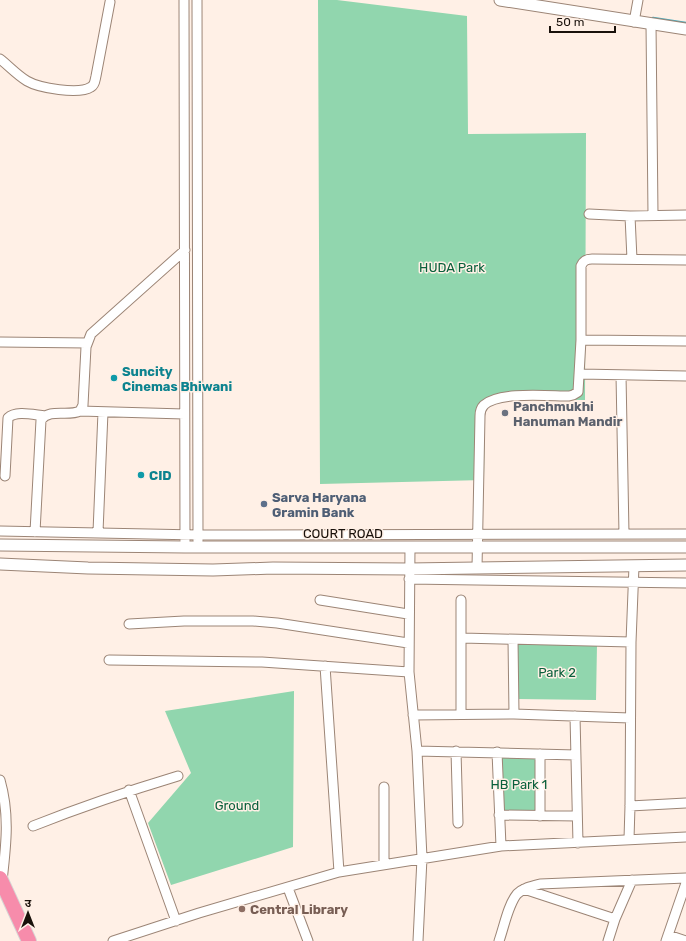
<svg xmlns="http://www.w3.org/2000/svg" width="686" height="941" viewBox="0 0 686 941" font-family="Rubik,'Noto Sans Devanagari',sans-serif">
<rect width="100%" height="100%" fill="#fff0e6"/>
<path fill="#91d6ae" d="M318,0H337L467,16L468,134L586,133L585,400L485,399L484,480L320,484Z
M517,644L597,645L596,700L518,699Z
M294,691L293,847L171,885L148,823L191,773L165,711Z
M498,754L539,755L538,814L500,813Z"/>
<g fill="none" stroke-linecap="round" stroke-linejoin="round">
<path stroke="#4ba9ba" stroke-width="2.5" d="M653,18L686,23"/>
<g stroke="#9c8576" stroke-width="11">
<path id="minor" d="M184,0L185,547
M197,0L198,541
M634,22L638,0
M651,24L653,215
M0,59C9,66 17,75 27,81C39,88 79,95 91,87C95,85 95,80 96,76L110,2
M589,214L630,216L686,215
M630,216L632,259
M581,340L686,341
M0,342L87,343
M580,374L686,376
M621,375L624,534
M80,411L184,414
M5,476L8,418C16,410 34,415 45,416
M0,531L198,535L686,534
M35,532L41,420C50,408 68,417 80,411L83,405L86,347L91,334L185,250
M98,532L103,412
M410,547L409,672L417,751L422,858L418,941
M477,568L480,416C480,412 481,408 484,405C499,391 549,396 569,396L573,395L578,392L581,340V266C583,261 586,259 592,259L686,260
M409,579L686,583
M320,600L408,614
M129,624L184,621H253L277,623L408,643
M462,638L631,642
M513,640L514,714
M109,660L262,662L409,672
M325,666L339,872
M461,714V600
M413,715L514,714L630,718
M575,716L578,843
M417,751L576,755
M456,751L458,823
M497,752L501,846
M0,780C10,815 6,846 2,881
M129,790L176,921
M630,806L686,803
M499,815L577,816
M540,816V754
M33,826C81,807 128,791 178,776
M629,839L630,806L631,642L634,566
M384,864V787
M288,888L308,941
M524,889L615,919
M668,935L686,941
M113,941L199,913L339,872L501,846L686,837
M499,941C504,927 508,905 517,894C523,888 532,886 540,884L686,878
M608,941L615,919L632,880
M666,941L686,883"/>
</g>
<g stroke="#9c8576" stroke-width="13">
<path id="tertiary" d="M500,0L686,29
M0,545L185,547H686
M0,564L88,568L213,570L273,568L409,569L686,565"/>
</g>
<g stroke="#d6d4d3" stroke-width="16">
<path id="trunk" d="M0,878L29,941"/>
</g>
<use href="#minor" stroke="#fff" stroke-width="9"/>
<use href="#tertiary" stroke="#fff" stroke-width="11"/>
<use href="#trunk" stroke="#f78cab" stroke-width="14"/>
</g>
<g fill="#0f9aa8" stroke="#fff0e6" stroke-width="1.5">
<circle cx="114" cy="378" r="4"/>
<circle cx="141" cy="475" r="4"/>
</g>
<circle fill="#6b7280" stroke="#fff0e6" stroke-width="1.5" cx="505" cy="413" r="4"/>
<circle fill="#5c6f8a" stroke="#fff0e6" stroke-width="1.5" cx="264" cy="504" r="4"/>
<circle fill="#8d6e63" stroke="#fff0e6" stroke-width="1.5" cx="242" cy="909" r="4"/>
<g text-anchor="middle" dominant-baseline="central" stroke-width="3" stroke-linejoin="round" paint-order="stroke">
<g font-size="13" fill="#0a603c" stroke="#fff0e6">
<text x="452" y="267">HUDA Park</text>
<text x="557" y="672">Park 2</text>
<text x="519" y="784">HB Park 1</text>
<text x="237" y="805">Ground</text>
</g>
<g font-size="13" font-weight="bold" fill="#0d838f" stroke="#fff0e6" text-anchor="start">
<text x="122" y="371">Suncity<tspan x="122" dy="15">Cinemas Bhiwani</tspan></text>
<text x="149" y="475">CID</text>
</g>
<g font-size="13" font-weight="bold" fill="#5b616d" stroke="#fff0e6" text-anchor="start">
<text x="513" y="406">Panchmukhi<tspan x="513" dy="15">Hanuman Mandir</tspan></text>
</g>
<g font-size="13" font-weight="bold" fill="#4e5e75" stroke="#fff0e6" text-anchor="start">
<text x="272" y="497">Sarva Haryana<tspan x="272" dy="15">Gramin Bank</tspan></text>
</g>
<g font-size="13" fill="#19110b" stroke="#fff0e6">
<text x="343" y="533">COURT ROAD</text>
</g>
<g font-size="13" font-weight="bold" fill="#785e54" stroke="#fff0e6" text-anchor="start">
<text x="250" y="909">Central Library</text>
</g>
</g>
<g transform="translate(28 913)" stroke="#fff0e6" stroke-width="3" paint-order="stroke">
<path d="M0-3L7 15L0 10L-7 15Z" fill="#19110b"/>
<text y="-6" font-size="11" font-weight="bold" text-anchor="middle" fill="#19110b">उ</text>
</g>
<path d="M550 26v6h65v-6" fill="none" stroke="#19110b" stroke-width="2"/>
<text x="556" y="26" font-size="12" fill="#19110b" stroke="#fff0e6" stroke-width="3" paint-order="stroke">50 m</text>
</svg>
